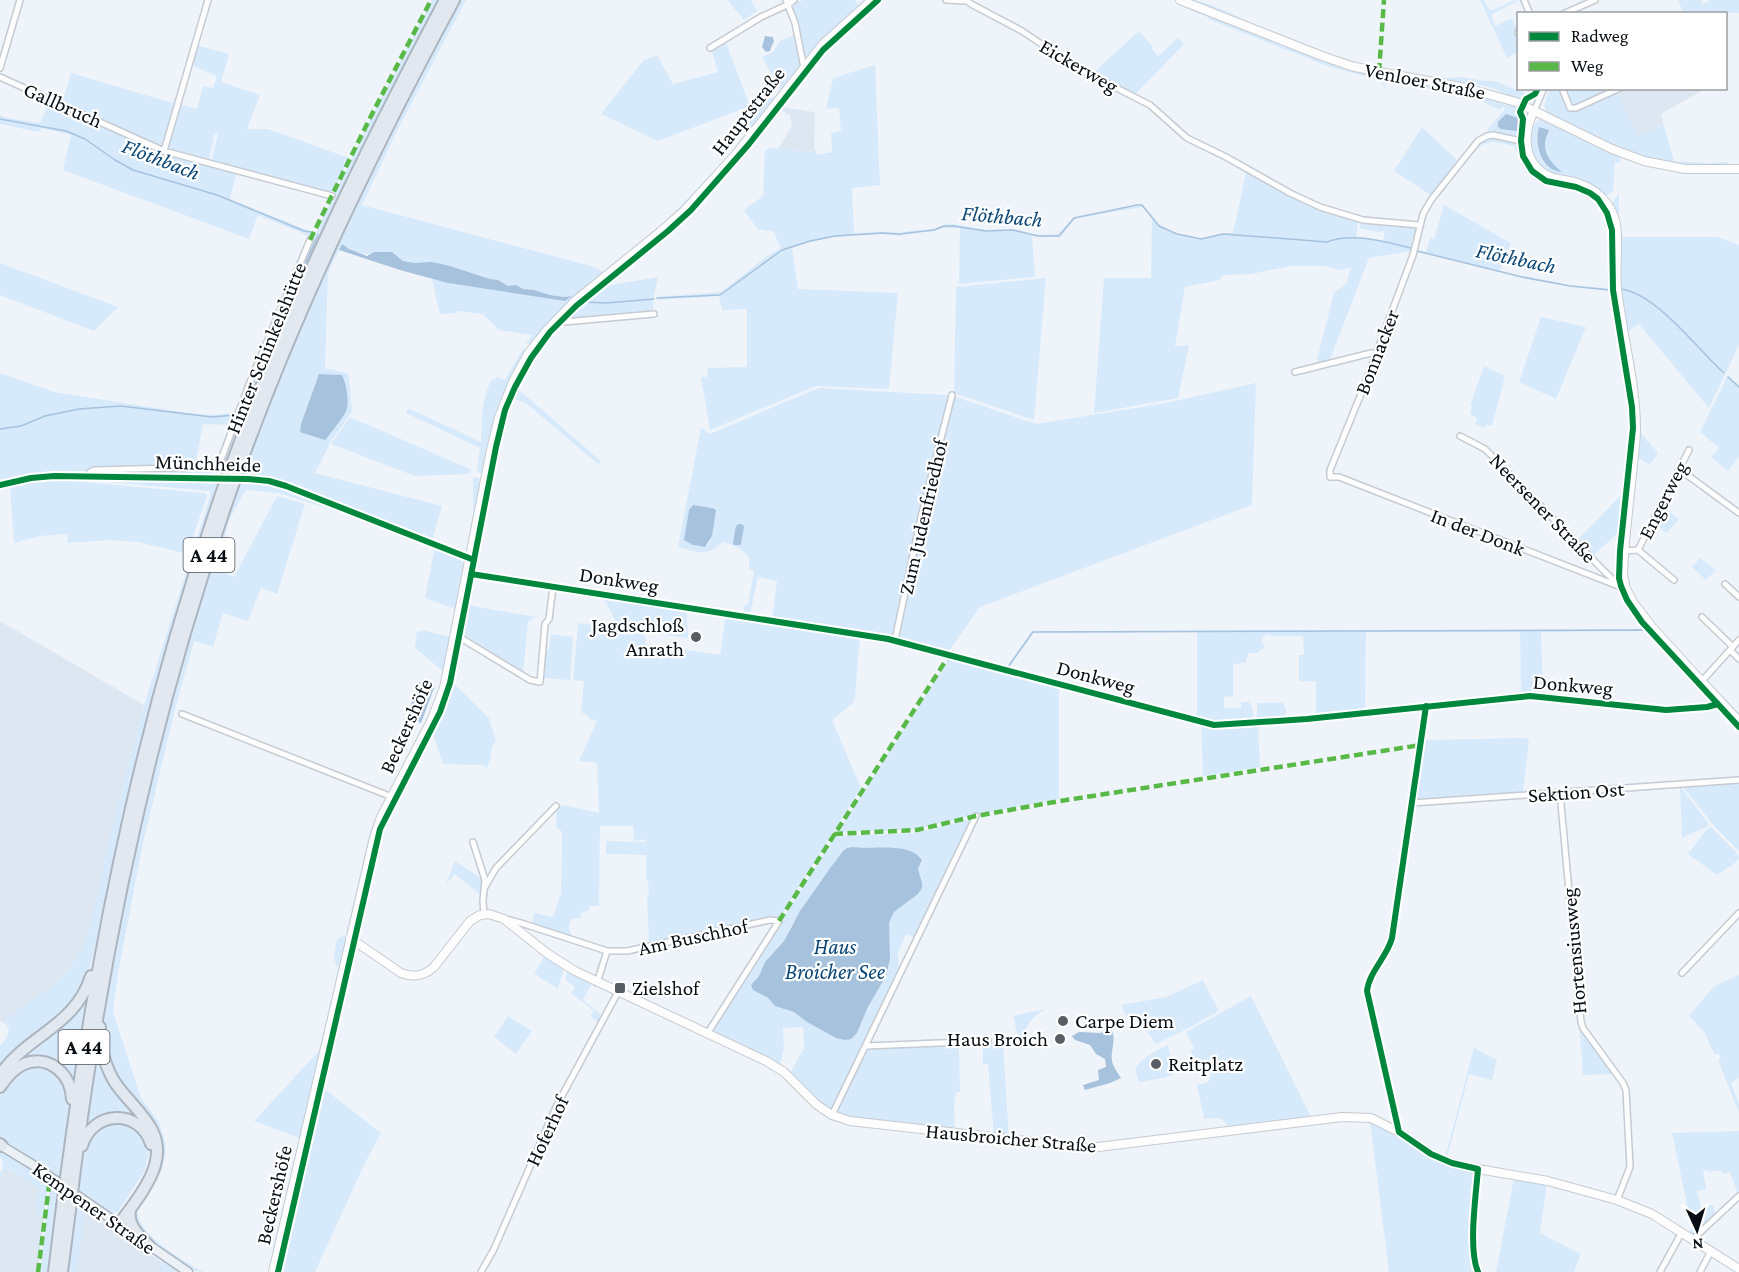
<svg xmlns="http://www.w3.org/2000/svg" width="1739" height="1272" viewBox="0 0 1739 1272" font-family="'Crimson Pro',serif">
<rect width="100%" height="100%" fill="#eff4fa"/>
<path fill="#dde7f1" d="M1625,88L1705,89L1661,114L1664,125L1638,136L1617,92Z
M782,107L813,112L815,114L814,152L778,149L792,126L790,116L780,109Z
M0,621L144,705L112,828L91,924L84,945L69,969L51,987L23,1006L7,1019L5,1024L0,1021Z
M6,1168L40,1188L35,1213L44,1216L38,1272H0V1181Z
M85,1208L163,1263L157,1272H77Z"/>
<path fill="#d7eafc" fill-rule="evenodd" d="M432,0H440L376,122L322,234L193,561L155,688L139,752L112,865L94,952L83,990L74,1004L0,1070V1046L7,1037L9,1029L5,1024L7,1019L23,1006L51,987L69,969L84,945L91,924L112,828L144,705L210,497V491L85,480V478L213,477L92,475L93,472L219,468L248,392L313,239L371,118Z
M459,0H466L397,131L362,205L591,266L603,272L533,343L526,344L532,335L499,330L483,314L457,311L455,313L440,314L432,279L565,301L570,296L564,297L473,282L501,283L506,285L498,280L490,279L450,266L414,263L403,261L392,252C371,255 360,257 342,244L328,273L325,368L349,374L352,412L329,444V446L315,473L442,506L432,541L286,483L270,479L272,484L286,487L364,518L360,519L279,493L246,490L230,518L215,569L234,577L277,496L305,504L277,594L261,588L248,621L223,613L213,647L194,641L174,713L142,848L118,974L113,1012L141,1098L159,1122L165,1141L166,1151L162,1170L137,1210C140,1238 181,1258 203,1272C184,1272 135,1235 130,1217L160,1156L111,1069L102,1026L104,1000L141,814L160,737L195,614L246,457L286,359L338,241L402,109ZM333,374V430L329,437L301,424L319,375Z
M727,0H751L757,11L744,20Z
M803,0H855L858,5L864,0H867L806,60L793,7L795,3Z
M1187,0C1205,0 1230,13 1247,21C1290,38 1332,58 1377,67L1374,69L1330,56Z
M1480,0H1484L1490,10C1501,9 1509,0 1520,0L1492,14V19L1495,26L1512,18L1517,29L1513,31L1516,37H1518V52L1507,58Z
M1678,0H1701L1703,4L1711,0H1739V13L1683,12Z
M873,3L875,5L837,37L823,54L821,53L783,105L782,99L820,51Z
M1197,9L1378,75L1379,80L1330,67L1208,19V17L1194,12Z
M1019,26L1095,71L1139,31L1153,47L1152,49L1158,56L1178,38L1184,44L1135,94L1076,66L1018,28Z
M795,35L801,67C757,123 715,179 662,227C646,242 628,254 611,268H607L662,225L739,145L748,133L742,109L658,141L601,114L643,61L657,55L673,84L718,72L711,48L725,40L750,106L776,96L780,90L762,57L773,52L781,40Z
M196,45L229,54L221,82L260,95L247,129H268L349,158L333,191L328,193L211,162L218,134H215L209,159L206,161L168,151L166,147L179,104L197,109L203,86L213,88L217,76L191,65Z
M875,65L880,185L852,188L854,233L883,232L900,233L908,231L934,229L944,225L952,224L986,230L1012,229L1039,235L1058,234L1075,217L1142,205C1148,210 1152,216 1158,223C1167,232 1187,237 1199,238C1210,238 1219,232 1233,233L1246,173L1311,207L1358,221L1356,238H1368L1383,241L1385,231H1381L1380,232L1359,228L1361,222L1367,224L1416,226L1415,237L1412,238V251L1369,258L1329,362L1320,364L1317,359L1334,293L1346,284L1351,268L1339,270L1325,266H1291L1251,274L1225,275L1221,277L1220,280L1185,287L1175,347L1189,345L1178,398L1094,413L1104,278H1151L1152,218L1142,207L1079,218L1074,220L1062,235L1059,237L1032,236L1035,277L959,284L960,228H944L934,231L909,233L900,236L882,234L835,237L810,242L792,248L798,289L898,293L889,389L816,386L710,430L701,377H707L708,368L747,367V309L722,310L719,296L658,300H656L657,297L721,292L766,257L781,248L773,231L762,230V229L758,230L744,210L763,196L765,151L768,148L813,152L814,150H816L817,155L832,152L831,133L841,131L839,108L826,109L833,78Z
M1380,68L1432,77L1448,78L1461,77L1485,81H1495L1524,93H1527L1532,89H1540L1532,100C1518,104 1502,90 1488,87C1453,80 1417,77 1381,70Z
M71,73L176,104L162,147H159L62,103Z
M1385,77L1476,93L1503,104L1518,106L1521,109L1525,116L1524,132L1519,138L1488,133V129L1506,108L1502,107L1500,110L1473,97L1384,81L1387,93L1381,80H1383Z
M1549,89H1561L1570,112L1617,92L1638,136L1664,125L1674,161L1709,163L1728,162L1727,166C1699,166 1671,165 1644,157C1614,149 1576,127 1547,112L1544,106Z
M1565,89H1615L1575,106L1570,102Z
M50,101L164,152L237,172L230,199L307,230L313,232L310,239L304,234L258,215L249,239L63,170L71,135L41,128L39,132L0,124V115L7,118L40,123Z
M782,107L722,177L723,178L678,226L653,247L651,242L775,108Z
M1539,120H1544L1620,155V163L1615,162L1613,191L1608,195H1603C1577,185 1529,176 1530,140C1530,132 1532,125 1539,120ZM1540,127L1549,130C1548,135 1545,140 1545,145C1545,155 1553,166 1561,172C1557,170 1550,168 1547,166C1537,158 1535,137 1540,127Z
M1422,127L1456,159L1455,164L1432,196L1394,171Z
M1493,137L1520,144C1526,153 1528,164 1537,172C1547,181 1558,181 1571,184C1591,189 1603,201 1612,219L1635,421L1621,558L1620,581L1618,582L1620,559L1618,557L1620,531L1592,557L1577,540L1622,494L1624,495L1631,421L1611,291C1544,283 1481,266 1416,252V250L1426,252L1430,238L1434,239L1444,205L1511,243L1500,271L1570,285L1611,289C1609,255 1619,199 1572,190C1556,186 1542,187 1529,175C1521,167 1520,154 1514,146C1504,144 1492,139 1483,145C1478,148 1476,151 1470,153L1482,140Z
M1619,193V219L1621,237H1718L1739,245V345L1709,408L1639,324L1626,333L1640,420L1639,431L1658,453L1650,465L1637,457L1636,454L1612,206L1613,202Z
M647,246L650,249L605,286L658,277L653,300V312L565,321L561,318L574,305Z
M0,263L118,307L94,331L0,295Z
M1046,278L1034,420L957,394L954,391L956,287Z
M1541,317L1586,327L1556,399L1519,382Z
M561,325L537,354L518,389L601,461L599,465L527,404L513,398L499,446L474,573L471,571L499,427L513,386L530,355L553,326Z
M524,347L526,352L517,369L484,472L481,473L477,472L480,448L406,413L408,408L481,442C482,421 481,398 492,379L494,380L497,377L505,380Z
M1484,366L1505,376L1492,426L1486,424L1485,428L1475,424L1477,418L1470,414L1472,407L1470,406Z
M0,373L54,392L188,413L213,415L238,412L233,425L203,424L195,466L89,471L85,474L0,483Z
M1728,375L1739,385V457L1728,471L1711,457L1719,448L1700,432Z
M1256,383L1252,505L980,607L948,652L898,639L926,502L952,399L956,397L1036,424L1166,403Z
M820,388L946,395L950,398L894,638L772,619L777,581L758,577L750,615L743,614L745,604L748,605L754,571L749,569V557C742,549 734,545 723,542C705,558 699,552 678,547L701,428L710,434L811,391ZM692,505L712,508V536L708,545L698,547L687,542Z
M350,417L472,470L468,474L415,476L331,444Z
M47,477L74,478L85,482L203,493L206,494L207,496L187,554L138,542L110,540L67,543L68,534L40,536L14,543L10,485Z
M473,477L482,479L469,553L466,555L473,514Z
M1662,506L1679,519L1667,533L1654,523Z
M435,546L466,559L441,691L424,729H422L440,690L444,672L415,648L417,631L421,632L422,630L450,637L455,609L425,598Z
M1700,558L1716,570L1706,580L1692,567Z
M472,576L467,605L536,617L528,622L523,674L460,632V627L469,578Z
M1595,580L1614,585L1627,596L1652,629L1696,679L1717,699L1715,703L1712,704L1644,631L1541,632L1543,696L1521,695L1520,632H1366L1365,709L1316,716V681H1299V655H1304L1303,636H1273L1268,634L1264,636L1261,640L1265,647L1257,653H1249L1245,663L1233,664V696L1224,697V708H1241V702H1249L1253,709V717C1241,730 1201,722 1185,718L954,653L1006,667L1032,631L1646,629L1627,603L1620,591L1616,587ZM1197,632V720L1009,667L1033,633Z
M603,597L680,608V612L687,613L688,638L644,632L646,644L720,655L726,615L860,636L855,698L852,704L832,720L861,788L781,915L776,918L649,945L647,895L649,894L648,880H646V855L606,854V841L645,842L646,839L634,841L633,826H600L599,906H590L589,911L581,912V918L571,919L569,929L573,940L532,926L534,913L553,917L561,893L562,832L556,827L557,807L563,805L599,813L597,763L579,761L597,721L588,718V716L581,712L584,681L573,680L578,623L620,629Z
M551,634L573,637L570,680L541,678L544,649H549Z
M461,641L453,683L489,718L496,741L492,747L490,763H488V768L483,765L443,764L431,728L456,643Z
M951,656L1057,684L1059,688V799L977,814L916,829L838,832Z
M1257,703H1283C1286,708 1288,713 1284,718L1260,720L1257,717Z
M1258,724L1260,767L1203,776L1201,725L1211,727Z
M425,738L430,740L382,830L357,937L355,934L377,832L383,819Z
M1526,738L1529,741L1523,793L1418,801L1415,799L1423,740Z
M1739,782V851L1714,826L1684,788L1685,786Z
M1680,786L1708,823V826L1682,838Z
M387,796L348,933L346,934L370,831Z
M972,819L915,938L906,934L898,953L899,973L833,1109L830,1111L821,1104L790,1073L804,1048L803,1027L783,1028L784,1048L780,1066L710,1033L835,837L839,836L916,833ZM853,847C875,851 902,842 921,857L922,863L918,869L922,883V888L918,894L894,912L889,924L890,959L886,976L861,1020L807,1022L794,1012L775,1005L768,998L753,990L751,985L759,976L765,962L784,941L790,928L831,867L843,851Z
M1711,827L1736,852L1739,858L1735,863L1717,875L1688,854L1707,829Z
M455,861L482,879L481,895L455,874L446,884Z
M344,935L347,939L269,1272H268L299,1138L254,1121L319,1051L339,965L336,966L334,956L337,939Z
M354,946L323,1088L381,1133L365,1163L315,1272H277L348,953Z
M545,955L564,968L558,989L534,974Z
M568,971L592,983L583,1000L604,1017L602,1021L598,1022L590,1016L594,1011L571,993L575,987L565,979Z
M1739,975V1078L1731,1083L1739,1104V1113L1718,1060L1721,1059L1719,1054H1714L1705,1033L1689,1016L1714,986Z
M1203,980L1219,1011L1183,1031L1176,1018L1182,1031L1156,1044L1145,1028L1146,1021L1143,1018H1136L1134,1020L1132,1028L1121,1005L1166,997Z
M89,990L73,1086L39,1060L0,1080Z
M1251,996L1311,1117L1227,1128L1226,1123L1220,1118L1204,1119L1197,1085L1206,1083L1210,1080L1211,1074C1206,1067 1202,1068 1194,1070L1191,1050L1194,1048L1186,1032Z
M1045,1009C1032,1018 1024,1025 1023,1041H1019L1013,1016Z
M508,1016L532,1031L516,1054L494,1037Z
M1579,1020L1614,1074L1583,1075Z
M98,1039L101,1051L153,1135L150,1169L152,1145L125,1117L85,1135Z
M1003,1042L1009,1137L994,1136L988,1064H983V1043Z
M959,1044L960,1092H956L954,1109L955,1131L852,1119L835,1114L867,1048Z
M1168,1045L1174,1074L1164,1078L1139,1082C1138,1079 1135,1072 1136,1068C1139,1059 1160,1049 1168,1045Z
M1474,1048L1497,1060L1492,1080L1469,1074L1447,1158H1445Z
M44,1065C50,1069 60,1073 64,1079C77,1102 64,1153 60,1179L0,1138V1092L20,1069Z
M122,1121L146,1136L149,1151L145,1170L118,1212L113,1214L78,1192L85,1146L99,1125Z
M1370,1122L1381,1125L1475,1173L1472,1249L1474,1267L1471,1272H1389Z
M1739,1131V1194L1738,1195L1730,1172L1723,1174L1721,1170L1709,1172V1170L1703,1171L1706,1189L1697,1191L1701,1207L1713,1205L1716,1216L1695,1234H1691L1688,1232L1692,1228L1672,1133Z
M0,1149L48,1179L44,1216L35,1213L39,1188L7,1168L0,1181V1172L3,1169L2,1159L0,1158Z
M1514,1178L1547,1183L1540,1233L1581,1254L1574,1272H1496Z
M54,1183L59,1187L49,1272H40L50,1187L51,1184Z
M77,1200L183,1272H157L163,1262L86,1209L77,1272H67Z"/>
<path fill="#a6c2dd" d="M765,36L773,37L774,42L772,45L770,51L766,52L762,47Z
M1506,114L1518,118L1520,122L1517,131L1501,129L1498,127V122Z
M1539,127L1549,130C1548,134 1545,139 1545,144C1544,155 1554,166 1562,172C1541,170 1534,145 1539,127Z
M342,244L349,249L367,256L374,252H392L403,261L414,263L432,262L450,266L490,279L498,280L508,286L516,285L523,289L534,290L550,295L564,297L572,296L565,301L448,283L400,270L339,250Z
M319,374L342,375C346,383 349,399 347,408C345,416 338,422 334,429C330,433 329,437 325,440L300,432L301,424Z
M693,505L712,508L716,510L712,536L705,547L693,545L684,540L689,510Z
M739,524H742L744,527L741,544L740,545H734L733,543L736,526Z
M419,682L434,688L421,723L406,718Z
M853,847C872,850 910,841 922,860L918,869L922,883V888L918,894L894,912L889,923L890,959L886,976L867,1009L857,1033L851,1039L845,1040L836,1038L807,1022L794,1012L775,1006L768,998L753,990L751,985L759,976L765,962L784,941L800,911L831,867L843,851L847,848Z
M1108,1027H1110C1118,1041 1110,1047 1112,1061C1113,1067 1118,1073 1121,1078L1110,1083L1085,1090L1083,1085L1099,1080L1098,1070L1106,1067L1105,1059L1096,1054L1090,1045L1075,1040L1072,1036L1079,1032L1101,1033Z"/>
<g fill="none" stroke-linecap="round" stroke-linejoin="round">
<path stroke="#a6c2dd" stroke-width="1.5" d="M0,119L66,131L85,139L115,160L133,170L217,195L304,231L311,232
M1417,251L1522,277L1570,286L1610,290
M1621,289C1657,294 1697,349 1724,373
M657,298L720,295L782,250L810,241L835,236L882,233L900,234L934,230L944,226H953L986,231L1013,230L1038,236H1059L1074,218L1137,205H1142L1159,226L1177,234L1201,239L1223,234L1327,242C1353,232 1385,242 1411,248
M583,302L606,303L654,299
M271,340L318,235
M1728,377L1739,387
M242,413L264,355
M0,429L21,426L45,416L79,409L121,406L212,417L235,415
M1008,667L1033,632L1645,630L1712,703
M1722,697L1739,715"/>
<g stroke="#c6cbd1" stroke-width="8">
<path id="street" d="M786,0L795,23L804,68
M946,0L966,1
M966,0L971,4L1022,31L1077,68L1150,105L1187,138L1226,157L1290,193L1320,207L1363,220L1419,225
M1524,0L1530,14
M1563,14L1595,0
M1518,33V32
M710,48L761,17L789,4L794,0
M0,68L20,0
M0,77L164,151L332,196
M1562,88L1570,108H1576L1620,88
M1534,111L1544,88
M1526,142L1493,135L1487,136L1478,141L1431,200L1423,214L1413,255L1361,394L1330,470V477H1339L1626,589
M164,151L208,0
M555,320L564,322L654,314
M1295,372L1371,353L1377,354
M1460,436L1485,449L1606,573L1618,584
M1679,469L1739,513
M88,476L90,472L94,470L213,467L219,465L250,382L310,240
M248,479L269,481L286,486L474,560
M0,485L31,478L54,476L211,479
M1638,550L1674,580
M1624,551L1638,550L1689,450
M467,573L888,639L1214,725L1307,719L1530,696L1666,710L1707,707L1721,702
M1725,584L1739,597
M1702,617L1733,647
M455,636L459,637L530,680L540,682L545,624L549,619L553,587
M895,640L921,517L952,395
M1730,650L1739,659
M1702,681L1739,640
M182,714L392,797
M1560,793L1581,1022L1583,1028L1623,1083L1626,1090L1630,1167L1617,1200
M473,842L485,880L483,901L484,914
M485,887L496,868L556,806
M506,919L521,923L607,951H627L770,920L779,921
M1682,973L1739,913
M597,983L607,951
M707,1034L779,921
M866,1046L988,1041
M832,1115L976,816
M1399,1132L1367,990L1369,983L1388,948L1392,938L1412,803L1739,780
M1478,1169C1476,1195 1468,1249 1478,1272
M1693,1239L1739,1196
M481,1272L494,1249L556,1107L618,992
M1660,1272L1682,1232
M1700,1272L1711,1251"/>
</g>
<g stroke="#c6cbd1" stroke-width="10">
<path id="secondary" d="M1180,0L1322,56L1351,66L1379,72L1466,88L1516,102L1612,149L1644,161L1685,169H1739
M1534,111C1522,134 1523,166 1551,177C1559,180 1569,180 1577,183C1596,188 1612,204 1616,224C1619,245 1615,267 1617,288C1622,335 1636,382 1636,429C1636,441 1634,453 1633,465C1630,495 1626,526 1624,556L1623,574L1626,589L1633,602L1652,627L1694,673L1739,721
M350,938L401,973C414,978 424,976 434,967L470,921L480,915L489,914L504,919L548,954L575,971L766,1061L784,1072L817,1105L832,1115L850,1121L1090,1148L1342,1117L1371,1118L1399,1132L1431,1154L1452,1163L1478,1169L1548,1181L1617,1200L1652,1214L1739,1269
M273,1272L374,838L381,817L431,721L444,688L491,450L499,417L513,382L528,354L547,330L576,300L660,232L685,210L736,154L823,44L872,0"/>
</g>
<g stroke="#acb5bf" stroke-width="11">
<path id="primary" d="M0,1145L33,1165L188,1272"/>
</g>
<g stroke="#acb5bf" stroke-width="14">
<path id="highway" d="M100,1027C100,1046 104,1064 114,1081C131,1108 166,1127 155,1165C150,1184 131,1208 119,1224
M0,1075C28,1034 75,1027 91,976
M0,1087C6,1078 13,1069 24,1064C49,1054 71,1074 72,1099
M0,1144L2,1146
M82,1146C92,1110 140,1108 151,1144
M75,1169C106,927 157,692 241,463C299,303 373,150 454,0
M67,1170C99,929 147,699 230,469C288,307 364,152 445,0
M130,1210C127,1226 140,1236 150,1247
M54,1272L62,1207
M62,1272L70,1210"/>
</g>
<use href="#street" stroke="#fdfdfe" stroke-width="5"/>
<use href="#secondary" stroke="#fdfdfe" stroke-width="8"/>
<use href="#primary" stroke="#ecf1f6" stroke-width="8"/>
<use href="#highway" stroke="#e1e8f0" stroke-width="10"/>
<g stroke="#c6cbd1" stroke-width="8" stroke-linecap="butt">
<path id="street-bridge" d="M211,479H248"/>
</g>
<g stroke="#acb5bf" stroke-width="14" stroke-linecap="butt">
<path id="highway-bridge" d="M62,1207L67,1170
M70,1210L75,1169"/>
</g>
<use href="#street-bridge" stroke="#fdfdfe" stroke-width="5"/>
<use href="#highway-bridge" stroke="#e1e8f0" stroke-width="10"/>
<path stroke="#58b947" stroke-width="4.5" stroke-dasharray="9 4.5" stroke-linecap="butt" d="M1379,72L1384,0
M310,240L370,118L431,0
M834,834L917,830L976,816L1060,801L1421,745
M779,921L950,654
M38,1272L49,1186L53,1178"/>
<g stroke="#fff" stroke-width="10">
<path id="cycleway" d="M1538,88L1535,94L1526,99L1520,112L1523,119L1521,141L1523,156L1532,171L1546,181L1576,187L1590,193L1598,199L1607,213L1612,230L1613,290L1632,407L1633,428L1620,551L1619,578L1621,586L1627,600L1642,622L1739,727
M0,485L31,478L54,476L248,479L269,481L286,486L474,560
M471,574L888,639L1214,725L1307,719L1530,696L1666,710L1707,707L1718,704
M1426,706L1392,938C1387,957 1369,972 1367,991L1399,1132L1431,1154L1452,1163L1478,1169C1476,1195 1468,1249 1478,1272
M278,1272L380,829L440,712L450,683L496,447L505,410L515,387L531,358L550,332L576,306L668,231L691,210L749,144L823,50L878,0"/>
</g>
<use href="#cycleway" stroke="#00873e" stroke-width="6"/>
</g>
<g fill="#585e64" stroke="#fff" stroke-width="2">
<circle cx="696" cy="637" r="6"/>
<rect x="614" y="982" width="12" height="12" rx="3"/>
<circle cx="1063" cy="1021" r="6"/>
<circle cx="1060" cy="1039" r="6"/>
<circle cx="1156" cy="1064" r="6"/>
</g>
<g text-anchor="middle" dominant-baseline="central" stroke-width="4.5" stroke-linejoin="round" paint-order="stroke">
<g fill="#fff" stroke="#51565a" stroke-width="1.5">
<rect x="183.5" y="538" width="51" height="34" rx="4.5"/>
<rect x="58.5" y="1030" width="51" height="34" rx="4.5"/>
</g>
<g font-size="20" font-weight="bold" fill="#070d13">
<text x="209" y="555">A 44</text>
<text x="84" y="1047">A 44</text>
</g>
<g font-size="21" fill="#070d13" stroke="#fff">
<text transform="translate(1079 66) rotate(30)">Eickerweg</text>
<text transform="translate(1425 81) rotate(11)">Venloer Straße</text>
<text transform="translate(63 105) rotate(24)">Gallbruch</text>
<text transform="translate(748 111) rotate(-52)">Hauptstraße</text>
<text transform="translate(266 348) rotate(-68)">Hinter Schinkelshütte</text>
<text transform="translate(1377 352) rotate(-69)">Bonnacker</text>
<text transform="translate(208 463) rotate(2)">Münchheide</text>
<text transform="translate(1663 500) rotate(-63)">Engerweg</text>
<text transform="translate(1543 508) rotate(46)">Neersener Straße</text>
<text transform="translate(923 517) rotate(-77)">Zum Judenfriedhof</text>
<text transform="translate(1478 532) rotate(21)">In der Donk</text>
<text transform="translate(619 580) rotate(9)">Donkweg</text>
<text transform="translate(1096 677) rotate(15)">Donkweg</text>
<text transform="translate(1573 685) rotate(5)">Donkweg</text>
<text transform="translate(406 726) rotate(-66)">Beckershöfe</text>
<text transform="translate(1576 792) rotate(-4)">Sektion Ost</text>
<text transform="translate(693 937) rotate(-12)">Am Buschhof</text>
<text transform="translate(1574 951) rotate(-95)">Hortensiusweg</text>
<text transform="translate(547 1131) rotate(-65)">Hoferhof</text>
<text transform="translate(1011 1138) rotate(5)">Hausbroicher Straße</text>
<text transform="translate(274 1195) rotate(-77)">Beckershöfe</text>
<text transform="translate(94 1208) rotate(35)">Kempener Straße</text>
</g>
<g font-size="21" fill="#070d13" stroke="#fff" text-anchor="start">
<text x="684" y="625" text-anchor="end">Jagdschloß<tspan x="684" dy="24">Anrath</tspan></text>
<text x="632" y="988">Zielshof</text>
<text x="1075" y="1021">Carpe Diem</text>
<text x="1048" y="1039" text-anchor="end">Haus Broich</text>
<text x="1168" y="1064">Reitplatz</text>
</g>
<g font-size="22" font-style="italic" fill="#0b4776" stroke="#fff">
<text transform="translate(161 159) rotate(21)">Flöthbach</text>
<text transform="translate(1002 216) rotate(5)">Flöthbach</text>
<text transform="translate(1516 258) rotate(12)">Flöthbach</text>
<text x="835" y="946">Haus<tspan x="835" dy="25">Broicher See</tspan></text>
</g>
</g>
<rect x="1517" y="12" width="210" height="78" fill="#ffffff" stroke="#9c9ea1" stroke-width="1.5"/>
<rect x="1529" y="32" width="30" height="9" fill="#00873e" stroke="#9c9ea1" stroke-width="1.5"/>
<text x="1571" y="42" font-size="18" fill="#070d13">Radweg</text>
<rect x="1529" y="62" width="30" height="9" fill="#58b947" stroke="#9c9ea1" stroke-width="1.5"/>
<text x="1571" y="72" font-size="18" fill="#070d13">Weg</text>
<g transform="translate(1697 1230) rotate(176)" stroke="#ffffff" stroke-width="4.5" paint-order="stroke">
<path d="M0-4.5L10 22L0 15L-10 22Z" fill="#070d13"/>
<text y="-9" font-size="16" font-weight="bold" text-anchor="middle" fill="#070d13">N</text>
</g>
</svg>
